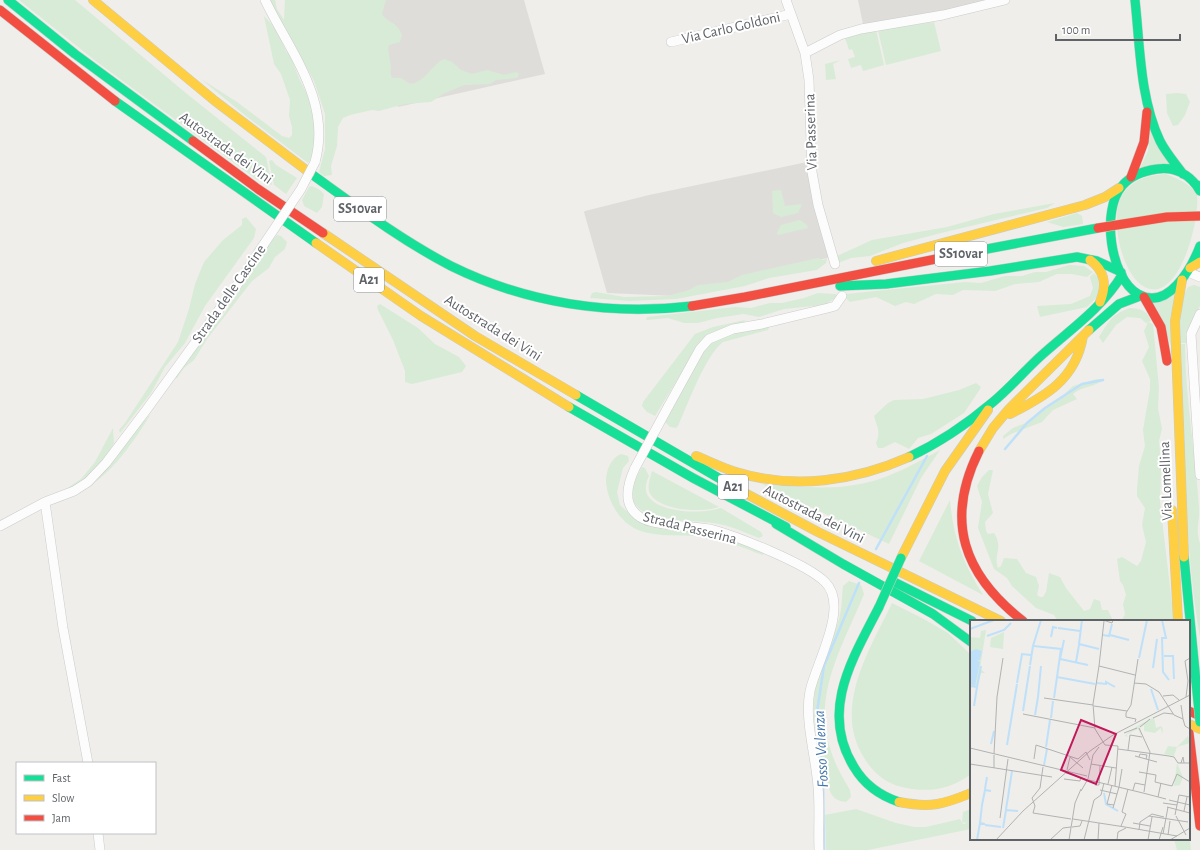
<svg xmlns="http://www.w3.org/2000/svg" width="1200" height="850" viewBox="0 0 1200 850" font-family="'Alegreya Sans',sans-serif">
<rect width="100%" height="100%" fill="#efeeea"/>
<path fill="#dfddda" d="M373,0H524L545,74L398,107Z
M858,0H996L956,10L863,24Z
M807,162L831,257L675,296L607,293L584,212L585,211L649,195Z"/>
<path fill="#d8ebd6" d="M19,0H75L187,94L266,157L272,185L256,179L97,62Z
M270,0H275L277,9L284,20L285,0H386L382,14C387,23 397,21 402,35L400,42L389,45L388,48L391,68L390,75L393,78H401L410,84C424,83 432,65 444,59L452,62L461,70L472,74L487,70L504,75L516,72L519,74L517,78L496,80L490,84L464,85L443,94L431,102L405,104L379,111L372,110L350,115L343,118L338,127L337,146L331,166L332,175L324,176L319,172L325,149V114L314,81L289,36L284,30Z
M264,16L276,29L286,51L290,55L299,78L313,107L315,152L308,163L246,116L201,79L237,102L282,136L289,138L292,135V127L289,116L290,100L281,74L274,64Z
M934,22L941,51L886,65L878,30Z
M876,30L884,65L863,71L861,65L851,68L848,59L855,57L852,49L849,50L845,38Z
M841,60L833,64L836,79L826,80L825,64Z
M1177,93L1186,94L1190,102L1185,115L1178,125L1173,126L1167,113L1166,94Z
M1151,127L1172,164L1140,168L1148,151Z
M272,160L276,165L297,178L286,194L274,185L269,161Z
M1166,174C1178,179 1190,183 1197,195C1200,219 1181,296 1150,289C1122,283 1106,211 1125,191C1138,177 1148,176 1166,174Z
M312,186L320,190L324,194L322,207L317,213L304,206L302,200L309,187Z
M781,190L785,206L802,204L798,213L781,217L773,213L772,191Z
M1055,203L1047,208L941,233L903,243L870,256L851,258L838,263L837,256L872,240L947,227L994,214Z
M1077,213L1082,216L1083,224L1063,227L1047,222Z
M246,217L256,229L254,238L205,306L185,343L165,367L151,393L120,433L119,430L125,423L178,342L189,309L195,284L204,262L223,240L242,225V219Z
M800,220L807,225L808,228L778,235L777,233L781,225Z
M277,235L281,236L287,242L285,249L275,257L269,268L252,281L207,339L194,360L184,368L177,378L173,379L212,326L222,317L252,272L265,247Z
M818,258L823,260L827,258L826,263L817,270L769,278L745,286L676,299L630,301L590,298L592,293L596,292L624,297L667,296L689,290L698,285L728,282L742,275Z
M1069,265L1084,266L1093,272L1087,277L1072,274H1057L1039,282L1015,284L995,291L963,290L953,295L936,294L914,304L906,302L895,306L876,297L850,302L845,297L846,294L965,282L981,283L1005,276H1022L1035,272H1046Z
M1094,273L1098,278L1099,295L1087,307L1040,317L1037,306L1071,304L1090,296L1093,288L1090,277Z
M1194,285L1200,287V306L1188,330L1186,343H1181C1180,325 1178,303 1188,287Z
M818,293L836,294L837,297L824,305L784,309L759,317L744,314L717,318L698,323H684L668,318L646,320L647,317L735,307L751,308L770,303H782L804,298Z
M1174,294L1172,348L1152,300Z
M380,304L418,328L435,344L459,357L466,366L462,372L412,384L405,382V371L393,340L378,310L377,306Z
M1130,308C1140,308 1148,311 1151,321L1146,323L1140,318L1127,317L1116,325L1103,343L1099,337C1110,320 1111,315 1130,308Z
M745,320L744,323L713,333L701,341L655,416L647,412L642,406L643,402L695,334L713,327Z
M1148,322L1153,324L1159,388L1158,408L1162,429L1159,441L1161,462L1160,502L1174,621H1119L1122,620L1125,614L1123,604L1126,595L1123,585L1120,581L1117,559L1122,557L1137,566L1141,561L1146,542L1142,525L1145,508L1137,496V489L1139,466L1145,446L1143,430L1150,389V379L1142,361L1149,347L1144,331Z
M769,327L768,330L723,342C705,356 688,404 678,426L676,428L670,427L664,421C676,400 698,349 718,339C733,331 752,329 769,327Z
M1181,344H1185C1185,399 1196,454 1199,508C1200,523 1195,527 1200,544V637C1183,541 1185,441 1181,344Z
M1097,379L1103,380C1095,387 1082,386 1073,394L1077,399L1053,410L1042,422L1011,434L1003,439V436L1013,428L1031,421L1041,410L1058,400L1073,386Z
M976,383L981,387L980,389L964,413L931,434L918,438L909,449L895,442L883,448H878L876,443C881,432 877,427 874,416L888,403L894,400L923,399L959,390Z
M151,414C125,455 102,488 54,504L71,495Z
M113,428L114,443L104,460L88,478L76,487L57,495L81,479L95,462Z
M940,450L921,478L889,544L762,484C796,486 831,491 865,483C892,477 916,463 940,450Z
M621,454L628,456L629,461L623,468L617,492L620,505L636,520L650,526L720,535L764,551L763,555C745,549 727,540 708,537C687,534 657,538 638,530C619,522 607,500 606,481C606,470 611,458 621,454Z
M642,467L645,468L649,476C646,482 644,490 648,496C660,514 704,514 721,508L761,532L763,536L759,538C744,532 729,525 713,523C678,518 607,526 642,467Z
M989,470H993L988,494L993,513L985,522L986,531L988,534L994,533C1004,549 993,553 998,568L1001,566L1004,558L1017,559L1026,573L1036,577L1039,586L1037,595L1040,597H1043L1046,592L1049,573L1060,577L1066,588L1084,611L1090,609L1094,599L1100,601L1102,610H1108L1113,621H1058L1054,615L1036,608L1012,586L1007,578L994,569L978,528L982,502L977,486L982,477Z
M652,471L719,507C703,513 662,511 651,495C646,488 650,479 652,471Z
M950,500C953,537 963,563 983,595L919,561Z
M849,581L861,585L864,594C844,644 811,695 831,751C835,765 843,778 850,790L851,797L846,802C829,800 830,790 826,776C819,752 811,717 815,692C819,666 832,643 839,619C842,609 842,596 843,586Z
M892,603L922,618L948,633L971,655V774C951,790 926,793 902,787C885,783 872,772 863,756C833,706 870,649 892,603Z
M856,809L896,823L914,827H926L960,819L963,824L967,823L962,822L963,812L971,809V829L868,850H826L825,815Z
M1189,832L1191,850H1177L1174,839H1189Z"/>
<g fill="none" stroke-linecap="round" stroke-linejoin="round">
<path stroke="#bfe0f9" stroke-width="2.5" d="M1005,449L1027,423L1045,408L1082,384L1103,380
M876,549L927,456
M824,850L823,780L817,712L824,666L859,583"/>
<g stroke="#cbcccc" stroke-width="10">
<path id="street" d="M265,0C290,52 332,101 315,162
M786,0L805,53L809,80L812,172L818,205L835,264
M671,42L791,14
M805,53L840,35L861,29L943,15L1005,0
M1188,272L1200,277
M1200,314L1191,334L1200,475
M668,407L700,349L709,339L733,329L762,324L828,308L835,306L842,296
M635,468C627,485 622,505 640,517C655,527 695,525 714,530C739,537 807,564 825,582C850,606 816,663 810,691C804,719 816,757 818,787C820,808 818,829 819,850
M45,502L63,628L88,763
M0,526L45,502L74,491L88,482L106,463L147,409L237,285L264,244
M98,833L100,850"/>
</g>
<g stroke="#cacacb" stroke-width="10">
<path id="fast" d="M8,0L75,54L193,141
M1135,0C1140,46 1140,99 1160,141C1166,153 1175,163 1183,174
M115,101L316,243
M310,173C356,206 401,240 451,266C526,303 610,316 692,306
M1197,185L1200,186
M1200,191C1191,175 1175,166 1157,169C1143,171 1131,175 1122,186C1101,210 1110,278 1138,294C1168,312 1192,267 1200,246
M966,253L1098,228
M840,286L886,284L990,271L1077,257L1097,261L1121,272
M1089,330L1119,304L1140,296
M576,395L741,491
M569,407L693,478L786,527
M909,457C939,443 967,424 993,402C1011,387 1026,369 1043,354C1071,329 1102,308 1122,275
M776,524L843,564L933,614L971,642
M1184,557L1196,682
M894,582L972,621
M879,607C853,658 819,711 854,767C864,784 881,796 899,802"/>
</g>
<g stroke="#cacacb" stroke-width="10">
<path id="slow" d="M93,0L215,101L310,173
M323,233L475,336L576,395
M316,243L421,316L569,407
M1090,260C1105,271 1107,285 1100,302
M876,261L1085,205L1105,197L1119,188
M1190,268L1200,262
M1182,280L1175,321L1184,557
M1010,414C1046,396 1076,379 1083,336
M979,451L993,428L1009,409L1089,330
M696,456C709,461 722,468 736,472C794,490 855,481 909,457
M741,491L818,532L1001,621
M1172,510L1178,621
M901,558L945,471L988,410
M1189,724L1200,729
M899,802C930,808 942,805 971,793"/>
</g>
<g stroke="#cacacb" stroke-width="10">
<path id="jam" d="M0,10L115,101
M193,141L258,189L323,233
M1131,177L1144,142L1147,112
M1144,297L1161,327L1167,361
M692,306L745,297L966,253
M979,451C944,521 964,575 1023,621
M1189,711L1200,716
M1189,733L1200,826"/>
</g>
<use href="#street" stroke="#fdfcfc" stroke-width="9"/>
<use href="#fast" stroke="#16e098" stroke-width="9"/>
<use href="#slow" stroke="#ffcf43" stroke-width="9"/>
<use href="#jam" stroke="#f24e42" stroke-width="9"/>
<g stroke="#cbcccc" stroke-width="10" stroke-linecap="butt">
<path id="street-bridge" d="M264,244L301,189L315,162
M635,468L668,407"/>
</g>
<g stroke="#d7ceb8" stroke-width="10" stroke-linecap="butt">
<path id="fast-bridge" d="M879,607L901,558
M1196,682L1200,722"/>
</g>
<g stroke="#d7ceb8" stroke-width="10" stroke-linecap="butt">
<path id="jam-bridge" d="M1098,228L1167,217L1200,216"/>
</g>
<use href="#street-bridge" stroke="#fdfcfc" stroke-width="9"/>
<use href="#fast-bridge" stroke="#16e098" stroke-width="9"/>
<use href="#jam-bridge" stroke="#f24e42" stroke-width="9"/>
</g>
<g text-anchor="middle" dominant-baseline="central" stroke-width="4" stroke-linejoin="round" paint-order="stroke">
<g fill="#fff" stroke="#8f9295" stroke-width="1">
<rect x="334" y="197" width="52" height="24" rx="3"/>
<rect x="935" y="242" width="52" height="24" rx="3"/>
<rect x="354" y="268" width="30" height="24" rx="3"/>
<rect x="718" y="475" width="30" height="24" rx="3"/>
</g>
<g font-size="14" font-weight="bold" fill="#5f6368">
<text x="360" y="209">SS10var</text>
<text x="961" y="254">SS10var</text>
<text x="369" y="280">A21</text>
<text x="733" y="487">A21</text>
</g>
<g font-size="15" fill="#5f6368" stroke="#fff">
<text transform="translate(731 28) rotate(-13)">Via Carlo Goldoni</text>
<text transform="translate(811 132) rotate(-92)">Via Passerina</text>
<text transform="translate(226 148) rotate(36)">Autostrada dei Vini</text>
<text transform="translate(229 294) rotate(-55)">Strada delle Cascine</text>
<text transform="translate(493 328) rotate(32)">Autostrada dei Vini</text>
<text transform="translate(1166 481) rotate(-92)">Via Lomellina</text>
<text transform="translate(814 514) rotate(27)">Autostrada dei Vini</text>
<text transform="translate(690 528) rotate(14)">Strada Passerina</text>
</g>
<g font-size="16" font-style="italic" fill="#4174aa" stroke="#fff">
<text transform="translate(821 749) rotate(-93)">Fosso Valenza</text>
</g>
</g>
<g transform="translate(970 620)">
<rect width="220" height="220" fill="#efeeea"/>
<path d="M16,10L10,48L15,53H11L7,67L0,66V17L10,18L11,11ZM34,12L33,29L20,27L21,18ZM184,97L186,108L191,106L193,109L192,114L191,108L185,113L174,111V105L170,107L171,116L168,109L156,115L159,117L155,116V115L169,105ZM218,116L220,123L207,127L204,136L194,134L198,126L207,127ZM207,143L213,157L210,165L204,166Z" fill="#d8ebd6"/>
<path d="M6,29L12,31L10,40H7L10,42L5,66L0,64V32Z" fill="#bfe0f9"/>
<path fill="none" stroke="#bfe0f9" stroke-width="2" d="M71,0L63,26L91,29L84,78M112,0L109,24L129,29M192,0L196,18H192L193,52L199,60M88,8L110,11M0,9L24,0M133,15L139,16L142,4M140,15L159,20M17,16L34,10L41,3M81,17L83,7L87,8M94,20L90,39L118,45M194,36H203L204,59M169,38L177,0M106,42L109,25M60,45L63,26M183,48L187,19M87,57L125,64M47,63L52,34L61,35M127,63L136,64V62L145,67M0,66L7,67L4,86M7,67L11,46M181,69L188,90M68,77L71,46M53,91L60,46M65,95L68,77M81,98L83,81M21,124L24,111M37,125L47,64M76,127L80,100M74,145L77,129M15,169L17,157M134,173L136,184L148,191M38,177L42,151M36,189L38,177M15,204L10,203L12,185L15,170L21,171M15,205L31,207M33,208L36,190L48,191M7,220L10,203"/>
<path fill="none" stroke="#b1b2b2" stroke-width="1" d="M133,0L142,3L143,0M134,1L129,46L165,55M129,46L123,84L125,109L135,125L148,126L145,166M164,63L176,64L189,72L204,95L213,99L215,106L220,109M193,76L203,75L209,80M216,77L218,61L215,41L220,38M74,78L123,85M211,85L213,99M124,86L157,91M53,94L125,108M183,98L194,93L203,94M165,102L166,99L156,97V93L161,85L168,39M170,107L180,99M169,108L180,132L174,172M154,113L167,108M0,128L117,156M148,129L199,136L204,137L208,143H220M158,130L160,115L172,117M24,134L27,77L33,38M165,136L187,142M169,137L170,134L177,135L176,139M64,139L66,125L108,139L116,132L120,140M211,143L213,137L214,143M0,144L82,157M121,144L146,148M73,147L70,168L62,178L65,186L63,193L101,199M24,148V135M97,150L100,137L113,148M169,152L186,155L185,162L202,166L207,154L220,162M96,153L115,159M94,159L110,161L111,157M119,160L173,173M138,164L142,147M125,165H129L130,146M142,165L137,184L144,185M149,167L152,149M130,170L147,174M163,170L165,163L175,165M111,171L118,159L123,135L129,127M173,173L196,179M188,177L191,163M199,180L220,185M193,183L207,185M197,187L220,193M143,188L149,167M214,191L217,177M205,195L209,175L220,177M179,196L218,202M206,196L216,215M30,198L38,139M103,199L155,207M163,203L180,206M151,206L156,194L152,192L158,169M102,207L110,206L112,201M155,207L207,216M169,210L170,202L182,194L194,197M193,214L198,187M198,215L200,201M26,220L53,191L120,131L143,115L220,75M80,220L93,208L101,207M99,220L105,183L111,169M114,220L124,180L131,175L134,163M128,220L129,203M147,220L148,212L156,208M178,220L182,197M189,220L193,207M200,220L220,208"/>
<path fill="#c2185b" fill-opacity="0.15" stroke="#c2185b" stroke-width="2" d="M111,100L146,114L126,164L91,150Z"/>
<rect width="220" height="220" fill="none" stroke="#5f6368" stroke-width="2"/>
</g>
<rect x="16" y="762" width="140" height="72" fill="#ffffff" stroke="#bfc1c3"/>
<rect x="24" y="775" width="20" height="6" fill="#16e098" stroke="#bfc1c3"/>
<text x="52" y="782" font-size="12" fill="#5f6368">Fast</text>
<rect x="24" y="795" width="20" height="6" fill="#ffcf43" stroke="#bfc1c3"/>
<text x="52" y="802" font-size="12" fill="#5f6368">Slow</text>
<rect x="24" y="815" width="20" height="6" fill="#f24e42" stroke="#bfc1c3"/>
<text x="52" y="822" font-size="12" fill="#5f6368">Jam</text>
<path d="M1056 34v6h124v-6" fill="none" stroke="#5f6368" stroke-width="2"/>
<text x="1062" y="34" font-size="12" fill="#5f6368" stroke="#ffffff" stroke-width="3" paint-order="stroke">100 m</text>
</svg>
